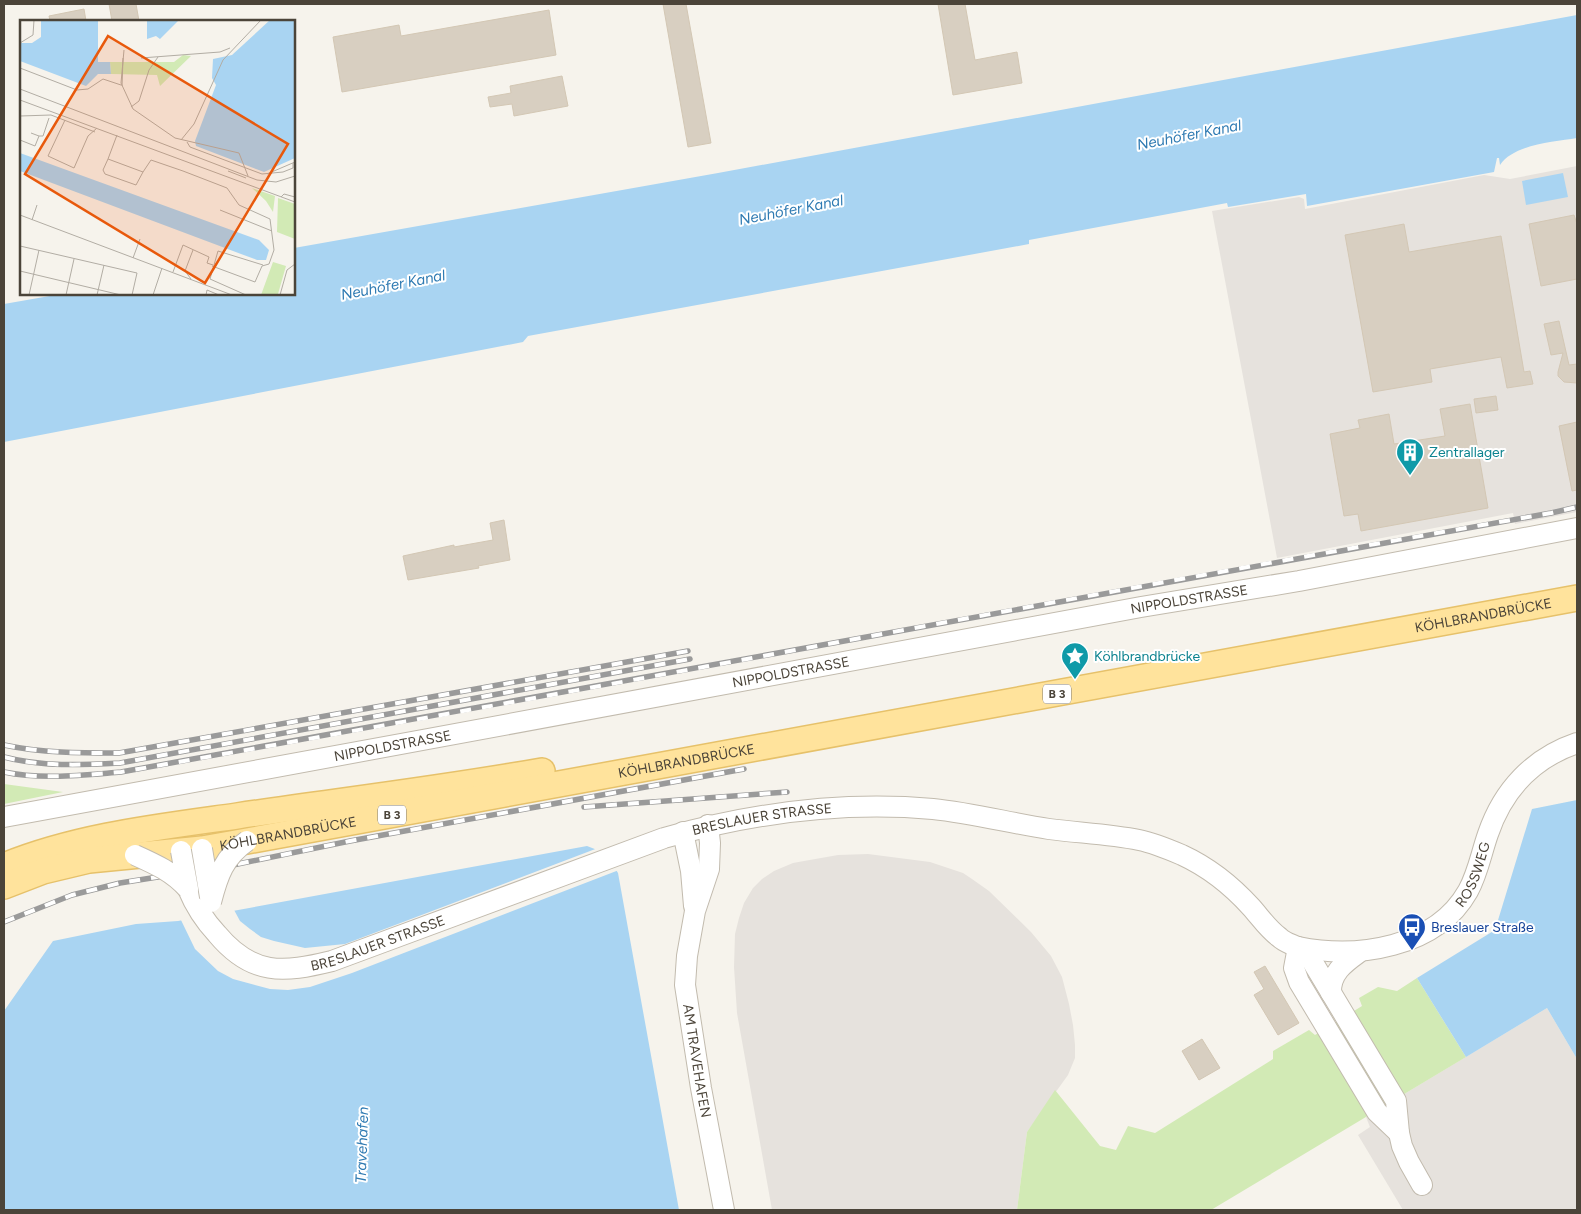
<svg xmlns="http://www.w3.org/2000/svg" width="1581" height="1214" viewBox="0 0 1581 1214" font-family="Figtree,sans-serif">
<rect width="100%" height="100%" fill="#f6f3ec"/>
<path fill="#e6e2dd" d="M1577,166V512L1515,524L1513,513L1277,558L1212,211L1299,197L1304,199L1305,209L1484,175L1510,179Z
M868,854L930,862L963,873L972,879L989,891L1031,932L1051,956L1062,977L1069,1004L1073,1025L1075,1045V1058L1068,1075L1027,1132L1017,1210H772L737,1013L734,967L735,934L739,918L744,903L753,888L762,879L774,871L793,863L804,861L838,855Z
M1547,1008L1577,1059V1210H1403L1358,1135L1370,1127L1366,1117Z"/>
<path fill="#d2eab5" d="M4,784L63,792L4,804Z
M1417,978L1466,1057L1211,1210H1017L1027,1132L1055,1090L1100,1146L1116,1150L1128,1126L1155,1133L1273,1059V1051L1309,1030L1315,1035L1362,1006L1359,998L1378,987L1397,991Z"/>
<path fill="#a9d4f2" d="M1577,15V138C1554,142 1514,144 1500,165L1499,158H1497L1494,172L1307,206L1306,194L1228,207L1227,203L1029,240V244L528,336L523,342L4,442V304L61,294H294V248L718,173Z
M1563,173L1568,197L1526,205L1522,181Z
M1577,800V1059L1547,1008L1466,1057L1417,978L1495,930L1532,809Z
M587,846L605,853L618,873L679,1210H4V1011L53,941L136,924L178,921Z"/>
<path fill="#f6f3ec" d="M598,848L607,851L619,870L352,973L310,987L288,990L270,989L233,979L218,971L195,949L180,918L233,908L240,921L250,929L261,937L274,941L305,948L345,944Z"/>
<path fill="#d8cfc1" stroke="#d3c7b4" d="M109,4H136L139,21H112Z
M663,4H686L711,143L688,147Z
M938,4H965L975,60L1017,52L1022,83L953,95Z
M84,9L86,21H50L49,16Z
M549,10L556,55L342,92L333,37L399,25L401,36Z
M562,76L568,106L514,116L512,104L490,107L488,97L511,93L510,86Z
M1574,215L1577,224V279L1541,286L1529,224Z
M1404,224L1409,252L1501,236L1524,372L1530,371L1533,384L1507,388L1501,357L1430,369L1432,382L1373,392L1345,235Z
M1559,321L1569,365L1577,364V383L1564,382L1558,376V372L1563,353L1551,355L1544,324Z
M1496,396L1498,410L1476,413L1474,399Z
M1470,404L1488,508L1361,531L1358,514L1344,516L1330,434L1360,428L1358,420L1389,414L1394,444L1445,436L1440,409Z
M1577,422V490L1572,491L1559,426Z
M504,520L510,560L478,566L479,568L408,580L403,556L454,545V547L493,540L490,523Z
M1265,966L1299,1023L1278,1035L1254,995L1264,989L1254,972Z
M1202,1039L1220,1068L1199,1080L1182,1051Z"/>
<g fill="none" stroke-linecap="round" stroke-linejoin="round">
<g stroke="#c2bbae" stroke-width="22">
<g id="minor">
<path id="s1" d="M4,817L428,739L1141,607L1299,581L1577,528"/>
<path id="s2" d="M708,825L710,843L709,869L695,911L687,956L685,985L701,1088L724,1210"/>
<path d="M683,832L691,871L694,906"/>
<path id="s3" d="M188,889C195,906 204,920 217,934C252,976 283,973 332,961L664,838C752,813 842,801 933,809C972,813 1010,823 1049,829C1079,833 1109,834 1139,840C1154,843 1168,849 1182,855C1208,867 1231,885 1251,907C1260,917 1268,929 1279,937C1285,943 1292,944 1299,948C1304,951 1308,957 1312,961L1396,1101L1399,1133L1402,1146L1409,1162L1422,1185"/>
<path id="s4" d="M1298,947C1357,959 1436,948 1468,891C1478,873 1481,854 1488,834C1503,790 1533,758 1577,743"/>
<path d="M1298,947L1294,968L1299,982L1377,1112L1399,1133"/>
<path d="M1331,993C1330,972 1346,962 1361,951"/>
</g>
</g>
<g stroke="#e6c16a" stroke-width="28">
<g id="major">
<path d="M4,866C77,836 159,827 237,816C339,801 441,789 542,771"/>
<path id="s5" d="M4,886L43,871L89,860L202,849L247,841L1577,598"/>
</g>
</g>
<use href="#minor" stroke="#fff" stroke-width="20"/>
<use href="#major" stroke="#ffe39c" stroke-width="25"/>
<g stroke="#9a9a9a" stroke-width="5.5">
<path id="rail" d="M4,745C42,753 80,753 119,753L688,651
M4,757C42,767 81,765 120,763L690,659
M4,772C42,780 83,775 121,772C598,689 1074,596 1551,513L1577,507
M584,807L787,792
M4,922L72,895L120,883L233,865L350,841L744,769"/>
</g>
<use href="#rail" stroke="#fff" stroke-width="4" stroke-dasharray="11" stroke-linecap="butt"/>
<g stroke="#c2bbae" stroke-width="22" stroke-linecap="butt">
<path id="minor-bridge" d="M202,849L210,897
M181,851L188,889
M135,855C155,864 173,872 188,889
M211,902C218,875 224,857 247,841"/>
</g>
<use href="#minor-bridge" stroke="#fff" stroke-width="20"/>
</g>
<defs>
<g id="building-pin" transform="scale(1.4375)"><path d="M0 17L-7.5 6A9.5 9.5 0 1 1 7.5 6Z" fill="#0f9aa8" stroke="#fff"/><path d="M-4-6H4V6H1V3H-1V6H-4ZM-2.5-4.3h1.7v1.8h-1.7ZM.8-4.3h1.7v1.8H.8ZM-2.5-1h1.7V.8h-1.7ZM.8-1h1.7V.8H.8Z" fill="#fff"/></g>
<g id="sight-pin" transform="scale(1.4375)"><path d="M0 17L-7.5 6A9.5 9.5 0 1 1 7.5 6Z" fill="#0f9aa8" stroke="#fff"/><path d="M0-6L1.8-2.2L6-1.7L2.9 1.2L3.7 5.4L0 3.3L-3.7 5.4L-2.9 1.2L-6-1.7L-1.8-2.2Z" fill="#fff"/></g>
<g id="bus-pin" transform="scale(1.4375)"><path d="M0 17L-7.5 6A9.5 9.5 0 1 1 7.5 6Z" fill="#1a4fb4" stroke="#fff"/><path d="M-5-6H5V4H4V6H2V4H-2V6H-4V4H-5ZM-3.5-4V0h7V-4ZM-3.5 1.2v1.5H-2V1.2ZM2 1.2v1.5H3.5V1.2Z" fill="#fff"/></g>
</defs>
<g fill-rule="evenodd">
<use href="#building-pin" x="1410" y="452"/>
<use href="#sight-pin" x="1075" y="656"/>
<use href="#bus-pin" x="1412" y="927"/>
</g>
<g text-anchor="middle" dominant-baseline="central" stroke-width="4" stroke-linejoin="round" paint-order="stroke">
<g fill="#fff" stroke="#817c74" stroke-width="1">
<rect x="1043" y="684.5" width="28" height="19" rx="4"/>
<rect x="378" y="805.5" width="28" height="19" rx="4"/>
</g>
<g font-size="12" font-weight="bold" fill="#4b4439">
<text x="1057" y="694">B 3</text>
<text x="392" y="815">B 3</text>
</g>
<g font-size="14" fill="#0d838f" stroke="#fff" text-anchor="start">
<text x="1429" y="452">Zentrallager</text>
<text x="1094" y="656">Köhlbrandbrücke</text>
</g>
<g font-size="14" fill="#4b4439" stroke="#fff">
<text stroke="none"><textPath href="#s1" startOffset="1205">NIPPOLDSTRASSE</textPath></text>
<text stroke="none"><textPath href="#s5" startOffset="1505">KÖHLBRANDBRÜCKE</textPath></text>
<text stroke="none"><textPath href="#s1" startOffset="800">NIPPOLDSTRASSE</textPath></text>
<text stroke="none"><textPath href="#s1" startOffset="395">NIPPOLDSTRASSE</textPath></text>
<text stroke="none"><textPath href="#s5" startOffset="695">KÖHLBRANDBRÜCKE</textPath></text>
<text stroke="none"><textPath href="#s3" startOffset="635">BRESLAUER STRASSE</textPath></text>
<text stroke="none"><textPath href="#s5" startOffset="290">KÖHLBRANDBRÜCKE</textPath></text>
<text stroke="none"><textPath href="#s4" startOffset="208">ROSSWEG</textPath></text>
<text stroke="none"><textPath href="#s3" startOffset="230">BRESLAUER STRASSE</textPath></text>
<text stroke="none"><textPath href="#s2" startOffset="240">AM TRAVEHAFEN</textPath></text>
</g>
<g font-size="14" fill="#164399" stroke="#fff" text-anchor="start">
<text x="1431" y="927">Breslauer Straße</text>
</g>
<g font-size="15" font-style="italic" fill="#2e7ab2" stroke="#fff">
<text transform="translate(1189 135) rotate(-11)">Neuhöfer Kanal</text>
<text transform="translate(791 210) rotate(-11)">Neuhöfer Kanal</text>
<text transform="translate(393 285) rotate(-11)">Neuhöfer Kanal</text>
<text transform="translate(362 1145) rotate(-88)">Travehafen</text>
</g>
</g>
<g transform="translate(20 20)">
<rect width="275" height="275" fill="#f6f3ec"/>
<path d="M163,35L171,36L140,66L137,55L91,54L90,42H154ZM232,168L255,176L253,192L246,181ZM258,178L275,184V219L257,212ZM253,242L266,246L258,274L241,275Z" fill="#d2eab5"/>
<path d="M21,0H78V42H90L91,54H78L66,66L0,41V23H12L21,17ZM127,0H159L140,19L136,16L127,19ZM250,0H275V138L244,152L176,126L175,121L196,65L192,58L193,39L212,35ZM0,133L239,220L249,230L246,240H237L0,151Z" fill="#a9d4f2"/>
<path fill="none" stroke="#b2ada4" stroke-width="1" d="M0,23L13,15L14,0M104,30L101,63L113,89L155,118L219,133L228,156M121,38L200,32L210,28M0,48L57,70L68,69L83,59L101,65M102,66L103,38M0,69L237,160L256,162L275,156M0,80L275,182M111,87L119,81L129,50L138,37M0,96L31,95L75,112M45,100L28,136L54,148L68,116L77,108M97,115L88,139L123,152L131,140L163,151L207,168L219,185L250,199L254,230L249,244L242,246L235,262L192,246M19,116H23L29,98M0,120L15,126L19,116L11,113M161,120L174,104L203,40L241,0M167,122L170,127L242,154L263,152L273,148V143M88,139L83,150L85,154L116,165L123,152M208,151L226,158M247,154L275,142M261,177L264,174L275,177M200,190L252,211M0,195L212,275M12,200L17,185M0,226L117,253L112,275M113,238L120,219M0,251L101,275M153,252L163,225L189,237L187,243L193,245M171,259L165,251L173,230M9,275L19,230M46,275L54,239M77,275L84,245M133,275L142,248M186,275L187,270L199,275M226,275L190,259L198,231L243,245M260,275L267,250L275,244"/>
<path fill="#e8590c" fill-opacity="0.15" stroke="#e8590c" stroke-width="2.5" d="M88,16L268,124L185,263L5,154Z"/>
<rect width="275" height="275" fill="none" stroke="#4b4439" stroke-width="2.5"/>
</g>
<rect width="1581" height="1214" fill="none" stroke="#4b4439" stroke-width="10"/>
</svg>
